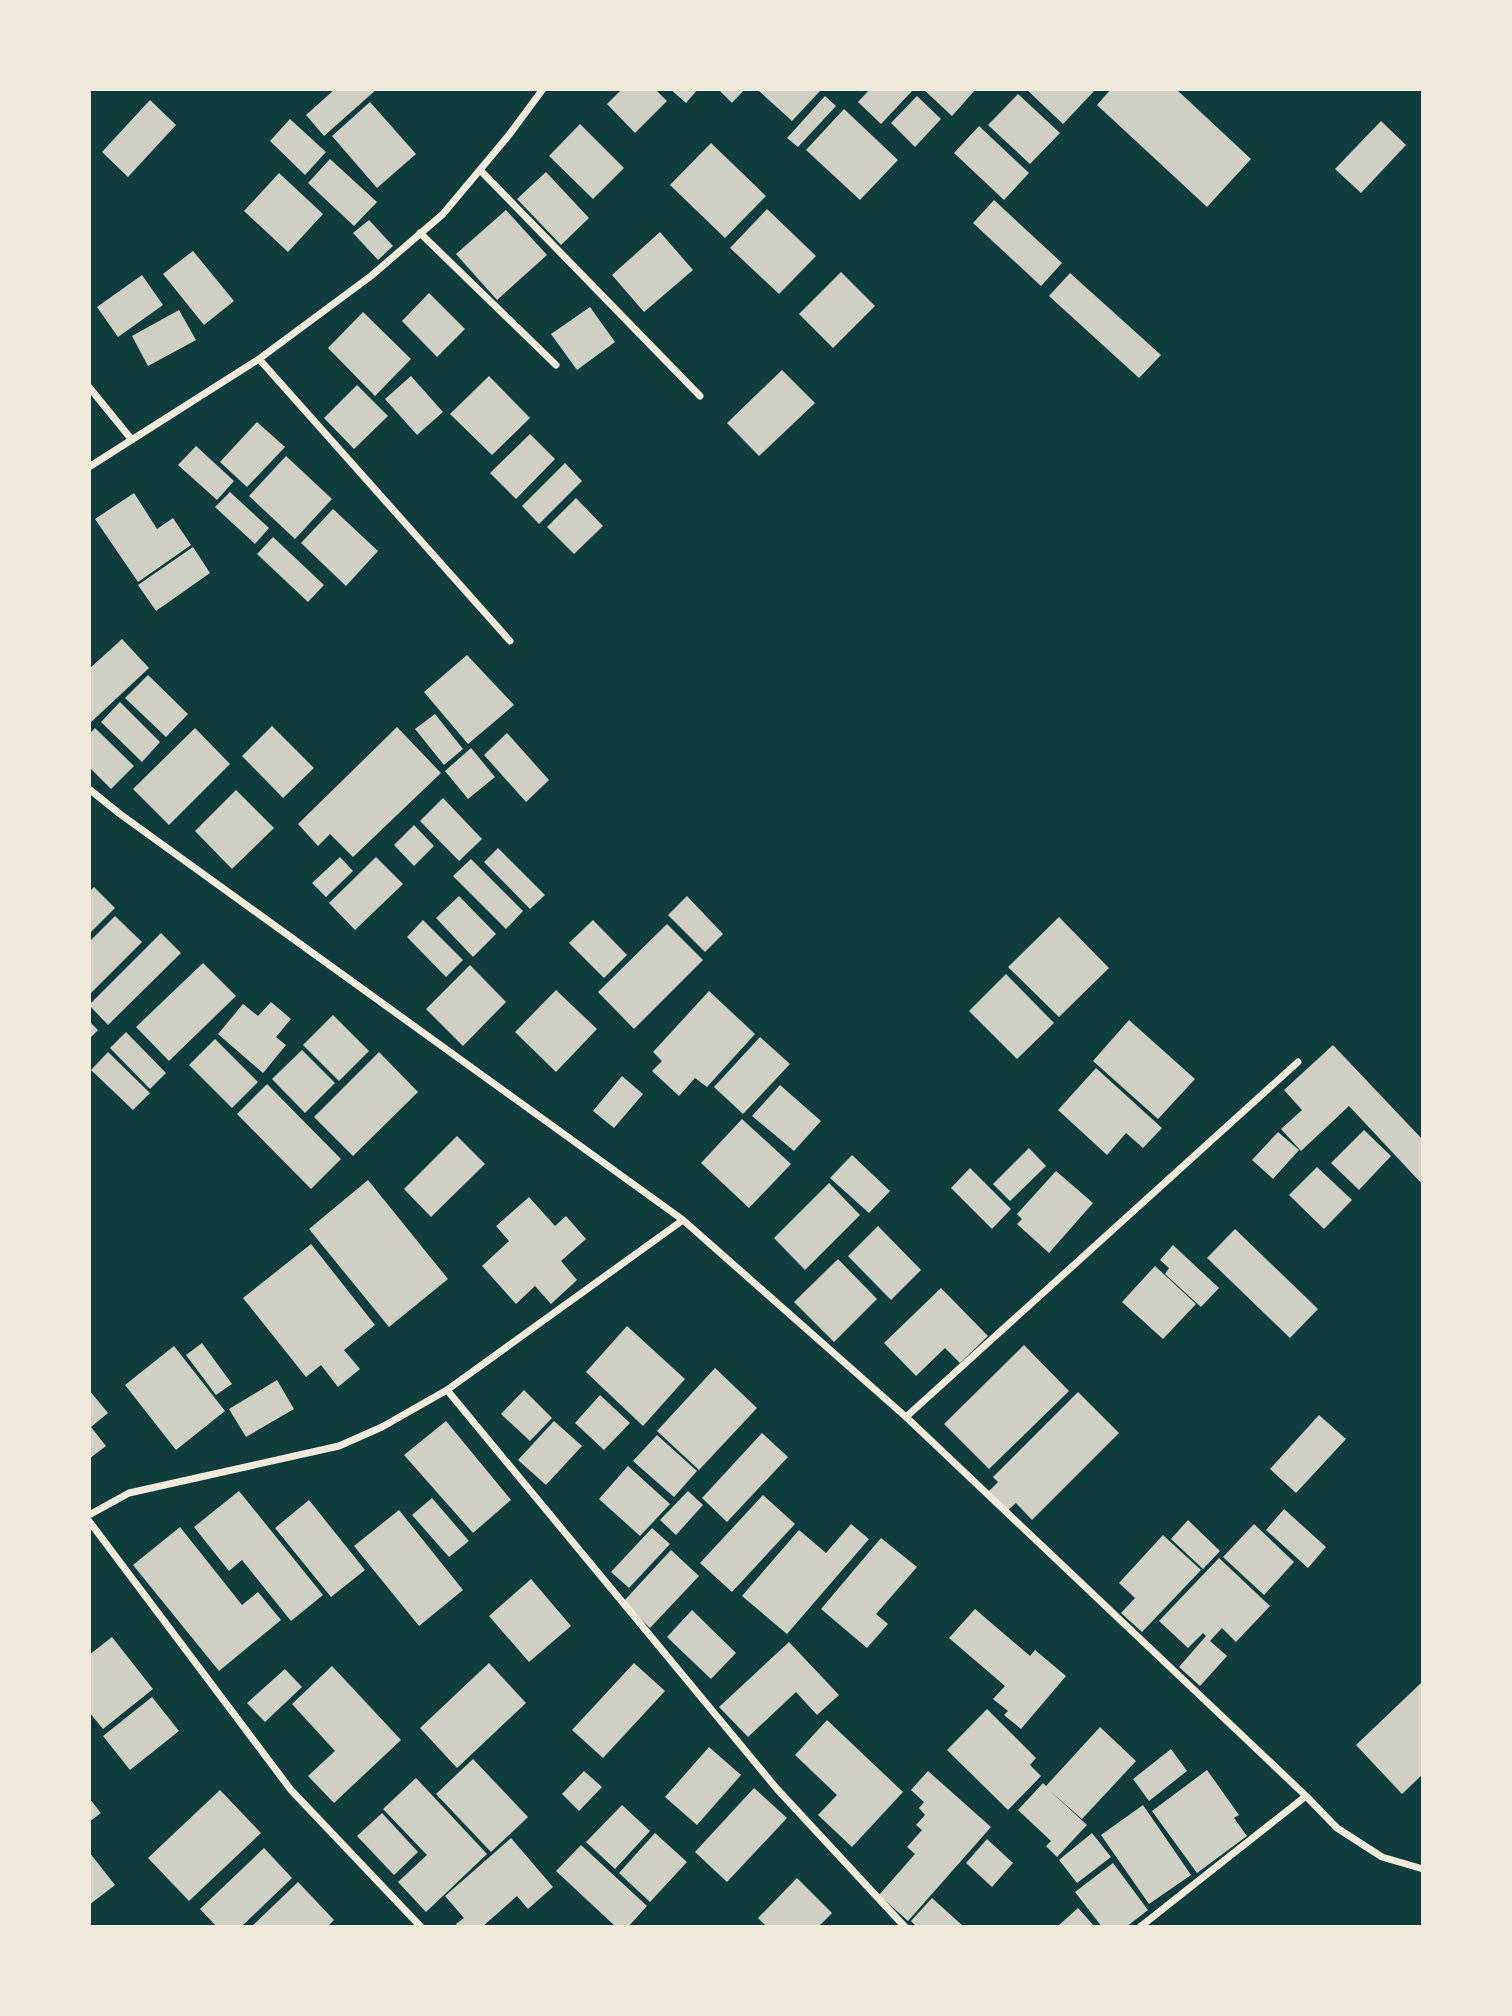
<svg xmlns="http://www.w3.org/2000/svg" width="1512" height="2016" viewBox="0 0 1512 2016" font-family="'Public Sans',sans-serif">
<rect width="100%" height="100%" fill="#0f3d3e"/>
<path fill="#cfcfc3" d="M335,89H377L324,136L306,115Z
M622,89H655L667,101L635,133L607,104Z
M670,89H698L686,103Z
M718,89H745L732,103Z
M761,89H818L820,91L792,121L759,91Z
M870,89H911L912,91L881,124L858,102Z
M923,89H976L952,116Z
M1026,89H1096L1063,124Z
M1111,89H1176L1251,159L1207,207L1097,105Z
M1018,94L1060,133L1030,164L988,125Z
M825,96L836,106L798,147L787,138Z
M917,96L941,119L915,147L891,123Z
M150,100L176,125L128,177L102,152Z
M370,102L416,154L377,188L332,136Z
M844,109L898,160L860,200L806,150Z
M290,119L326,152L305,175L270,141Z
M1381,121L1406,145L1361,193L1335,169Z
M580,124L624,168L593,199L549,156Z
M979,126L1029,173L1004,200L954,153Z
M711,143L766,196L725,238L670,185Z
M330,159L377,202L354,226L308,183Z
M546,172L589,218L561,245L517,199Z
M279,173L323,214L288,252L244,211Z
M994,200L1062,263L1041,286L973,223Z
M767,209L816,256L779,294L730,248Z
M506,210L547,255L497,300L456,254Z
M369,220L393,246L378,260L353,233Z
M660,232L693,270L644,312L612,275Z
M193,251L234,301L204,325L163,274Z
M841,272L875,306L833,348L799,314Z
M1070,273L1161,355L1139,378L1049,296Z
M142,275L163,305L118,337L97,307Z
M429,293L465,329L437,357L402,321Z
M590,307L615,342L577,370L551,334Z
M179,310L196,340L148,366L132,336Z
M363,312L411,359L375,396L328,348Z
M782,370L815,403L759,456L727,423Z
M411,376L443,412L417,435L385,399Z
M489,376L530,418L492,455L450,414Z
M357,385L388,416L354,449L324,418Z
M257,422L285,447L247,487L220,462Z
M530,434L555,459L516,499L490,473Z
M196,446L234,481L217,500L178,465Z
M286,456L332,499L295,539L249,496Z
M565,463L582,481L539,524L522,506Z
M230,492L269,528L255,544L215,507Z
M134,493L157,529L173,518L191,545L138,582L95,519Z
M576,498L603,526L574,554L547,527Z
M333,509L378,551L346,586L301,543Z
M273,537L324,585L308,602L257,554Z
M193,547L210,573L156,611L138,585Z
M122,639L149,668L89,724V669Z
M467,655L514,705L468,744L424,692Z
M148,675L188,714L166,737L125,698Z
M120,702L160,742L142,762L101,722Z
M435,714L463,749L444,765L415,729Z
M272,726L314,768L283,798L242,756Z
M397,727L441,773L353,857L330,834L318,846L298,824Z
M95,728L134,766L111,789L89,767V734Z
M195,728L230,764L169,825L133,789Z
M507,733L549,780L526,802L484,755Z
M471,748L495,777L468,799L445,771Z
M236,790L274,828L232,869L195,831Z
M443,798L482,839L459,861L420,821Z
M414,825L434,846L414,866L394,845Z
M498,848L545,895L530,909L484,862Z
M340,857L353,871L326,897L312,883Z
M376,857L403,884L355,930L329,903Z
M471,859L523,911L506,929L453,876Z
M94,887L115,908L89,934V892Z
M459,896L496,934L473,957L436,918Z
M687,896L723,934L705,952L668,915Z
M115,916L142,942L89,995V942Z
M1059,917L1109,968L1059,1017L1008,967Z
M423,920L463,960L446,977L407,937Z
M593,920L627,955L604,978L569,943Z
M667,924L703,960L634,1029L598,992Z
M161,933L181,953L108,1025L89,1005Z
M203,963L236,996L169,1061L136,1027Z
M470,965L506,1002L463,1046L426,1009Z
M1006,974L1054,1023L1017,1059L969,1011Z
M556,990L597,1029L556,1072L515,1032Z
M709,991L755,1034L707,1087L695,1078L679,1096L652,1071L662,1061L653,1052Z
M271,1002L291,1019L276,1037L286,1045L263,1073L218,1034L243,1004L258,1016Z
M333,1015L369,1051L339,1081L303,1045Z
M1129,1020L1195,1079L1158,1119L1093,1061Z
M89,1021L98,1030L89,1039Z
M126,1032L166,1073L150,1089L110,1048Z
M760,1037L790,1064L743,1114L714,1087Z
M215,1039L258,1082L232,1108L189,1065Z
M1333,1045L1423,1140V1185L1349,1106L1301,1151L1281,1129L1302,1110L1284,1090Z
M302,1050L335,1083L305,1113L272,1079Z
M108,1052L150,1093L133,1110L91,1070Z
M379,1052L418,1092L353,1156L314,1117Z
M1096,1068L1162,1128L1143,1148L1126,1133L1107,1155L1058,1110Z
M622,1076L643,1094L614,1128L593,1111Z
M267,1084L341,1159L311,1189L237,1114Z
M780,1085L821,1121L794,1151L752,1116Z
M742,1119L791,1164L749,1208L701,1163Z
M1364,1130L1391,1156L1359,1190L1331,1163Z
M1278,1132L1299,1150L1273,1179L1252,1160Z
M457,1136L485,1164L431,1217L404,1189Z
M1029,1148L1046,1166L1010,1201L993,1184Z
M852,1155L890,1191L869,1213L830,1178Z
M1317,1167L1352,1200L1324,1229L1289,1195Z
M970,1168L1011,1209L992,1229L951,1188Z
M1056,1171L1093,1203L1049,1253L1017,1224L1022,1219L1017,1214Z
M368,1180L448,1279L389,1327L309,1229Z
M829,1183L860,1215L805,1270L774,1238Z
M529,1197L555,1226L566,1216L586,1239L561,1261L577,1280L551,1304L535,1286L516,1304L482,1266L509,1241L496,1226Z
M878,1226L921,1270L891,1300L848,1256Z
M1235,1229L1318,1309L1290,1338L1207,1258Z
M311,1244L375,1325L344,1350L360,1369L338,1387L321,1365L306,1377L243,1298Z
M1173,1245L1219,1288L1201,1307L1165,1274L1169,1268L1160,1260Z
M838,1259L877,1299L834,1342L794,1302Z
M1155,1266L1196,1304L1163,1339L1122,1302Z
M941,1288L988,1336L960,1363L945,1348L916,1376L884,1343Z
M627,1326L685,1379L643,1426L586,1372Z
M202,1343L232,1384L216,1395L186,1355Z
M1024,1345L1069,1391L989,1469L944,1424Z
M174,1346L225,1411L176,1450L125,1385Z
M715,1368L757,1408L699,1470L657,1431Z
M277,1380L294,1409L246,1437L229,1409Z
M89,1390L108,1413L91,1427L106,1446L89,1459Z
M524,1390L552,1418L530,1441L501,1414Z
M1078,1392L1119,1433L1032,1520L1016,1503L1007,1511L988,1492L998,1482L993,1477Z
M600,1395L630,1423L604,1450L575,1423Z
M1319,1415L1346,1439L1296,1493L1270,1469Z
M446,1421L511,1500L473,1533L404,1455Z
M554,1421L582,1446L546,1485L518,1460Z
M762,1433L788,1457L727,1522L702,1498Z
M657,1435L697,1471L674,1497L633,1461Z
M628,1466L670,1504L640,1536L599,1499Z
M239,1491L323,1595L291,1621L242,1560L229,1571L194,1527Z
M688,1491L703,1505L676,1535L660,1520Z
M763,1495L795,1524L732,1592L700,1563Z
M432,1498L469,1541L449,1557L412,1515Z
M309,1500L365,1570L331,1597L275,1528Z
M1284,1509L1326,1547L1308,1568L1266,1530Z
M399,1510L463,1590L419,1626L354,1546Z
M1188,1520L1220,1551L1203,1569L1171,1539Z
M851,1524L869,1539L787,1634L742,1596L799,1530L826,1553Z
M1254,1524L1294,1562L1264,1595L1223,1557Z
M180,1527L242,1605L258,1592L281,1620L219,1671L133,1565Z
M652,1528L670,1544L629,1588L611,1572Z
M1163,1535L1201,1570L1142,1632L1121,1613L1135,1598L1119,1583Z
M881,1538L917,1567L876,1614L888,1624L867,1648L821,1609Z
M671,1550L699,1576L650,1628L623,1602Z
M1219,1558L1270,1606L1236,1642L1222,1628L1210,1641L1227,1656L1200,1686L1179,1667L1206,1636L1203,1633L1188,1648L1159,1621Z
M531,1579L571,1626L529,1662L489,1616Z
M975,1609L1030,1656L1035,1650L1066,1676L1021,1729L1004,1715L1008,1711L993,1699L1005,1686L949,1638Z
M692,1610L736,1653L711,1679L667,1637Z
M112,1637L153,1689L103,1729L89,1712V1655Z
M789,1642L839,1695L817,1715L796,1692L748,1737L719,1707Z
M489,1663L526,1703L457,1768L420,1728Z
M634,1663L665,1691L603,1758L572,1730Z
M332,1666L401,1740L334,1803L308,1776L335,1751L292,1704Z
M285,1669L302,1687L265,1722L247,1703Z
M1421,1683L1423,1774L1402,1794L1356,1745Z
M152,1697L179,1731L130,1770L103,1736Z
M987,1709L1036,1758L1030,1765L1041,1776L1008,1810L947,1750Z
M827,1720L903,1792L852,1847L818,1815L837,1795L795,1755Z
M1100,1727L1136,1761L1082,1819L1049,1790L1087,1825L1057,1857L1046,1846L1051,1841L1018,1810L1043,1783L1046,1786Z
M709,1747L741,1775L697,1825L665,1797Z
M1171,1749L1187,1771L1149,1801L1133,1779Z
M473,1759L528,1817L491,1852L436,1794Z
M1207,1770L1239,1815L1234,1818L1247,1836L1197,1873L1152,1811Z
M584,1771L602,1787L579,1811L562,1794Z
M928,1771L991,1827L908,1921L879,1895L915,1854L907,1847L922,1830L916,1825L925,1815L919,1808L924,1802L911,1790Z
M416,1778L487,1854L426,1912L398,1882L427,1855L383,1809Z
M754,1788L787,1818L727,1882L695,1852Z
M220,1790L261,1833L189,1901L148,1858Z
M89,1798L101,1813L89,1822Z
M622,1805L650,1831L615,1869L586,1842Z
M1143,1805L1191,1875L1149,1904L1101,1835Z
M382,1813L418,1852L394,1875L357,1836Z
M655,1833L687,1862L650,1902L619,1873Z
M1092,1833L1111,1857L1077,1883L1059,1860Z
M511,1838L553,1887L528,1909L517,1896L482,1927H458L456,1924L464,1918L445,1896Z
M987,1839L1013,1863L992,1887L966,1863Z
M581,1845L647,1906L628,1927H616L556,1871Z
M264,1848L292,1878L241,1927H217L200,1909Z
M89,1852L115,1885L89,1905Z
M1113,1863L1148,1910L1126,1927H1102L1075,1892Z
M797,1878L832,1913L818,1927H767L758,1918Z
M298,1882L334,1920L327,1927H251Z
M932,1898L964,1927H917L911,1921Z
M1078,1908L1095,1927H1057Z"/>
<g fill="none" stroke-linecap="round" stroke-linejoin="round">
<path stroke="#f1e9da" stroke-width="7" d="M480,170L700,396
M420,233L556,365
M259,359L510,641
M89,387L132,440
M89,467L259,359L371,276L443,214L509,135L543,89
M89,789L120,814L683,1220L906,1417L1306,1796L1337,1828L1382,1857L1423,1869
M447,1390L777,1789L905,1927
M906,1417L1298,1062
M89,1515L129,1493L339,1446L382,1427L447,1390L683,1220
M89,1521L291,1790L421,1927
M1140,1927L1306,1796"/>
</g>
<rect width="1512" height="2016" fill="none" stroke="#f1e9da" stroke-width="182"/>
</svg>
